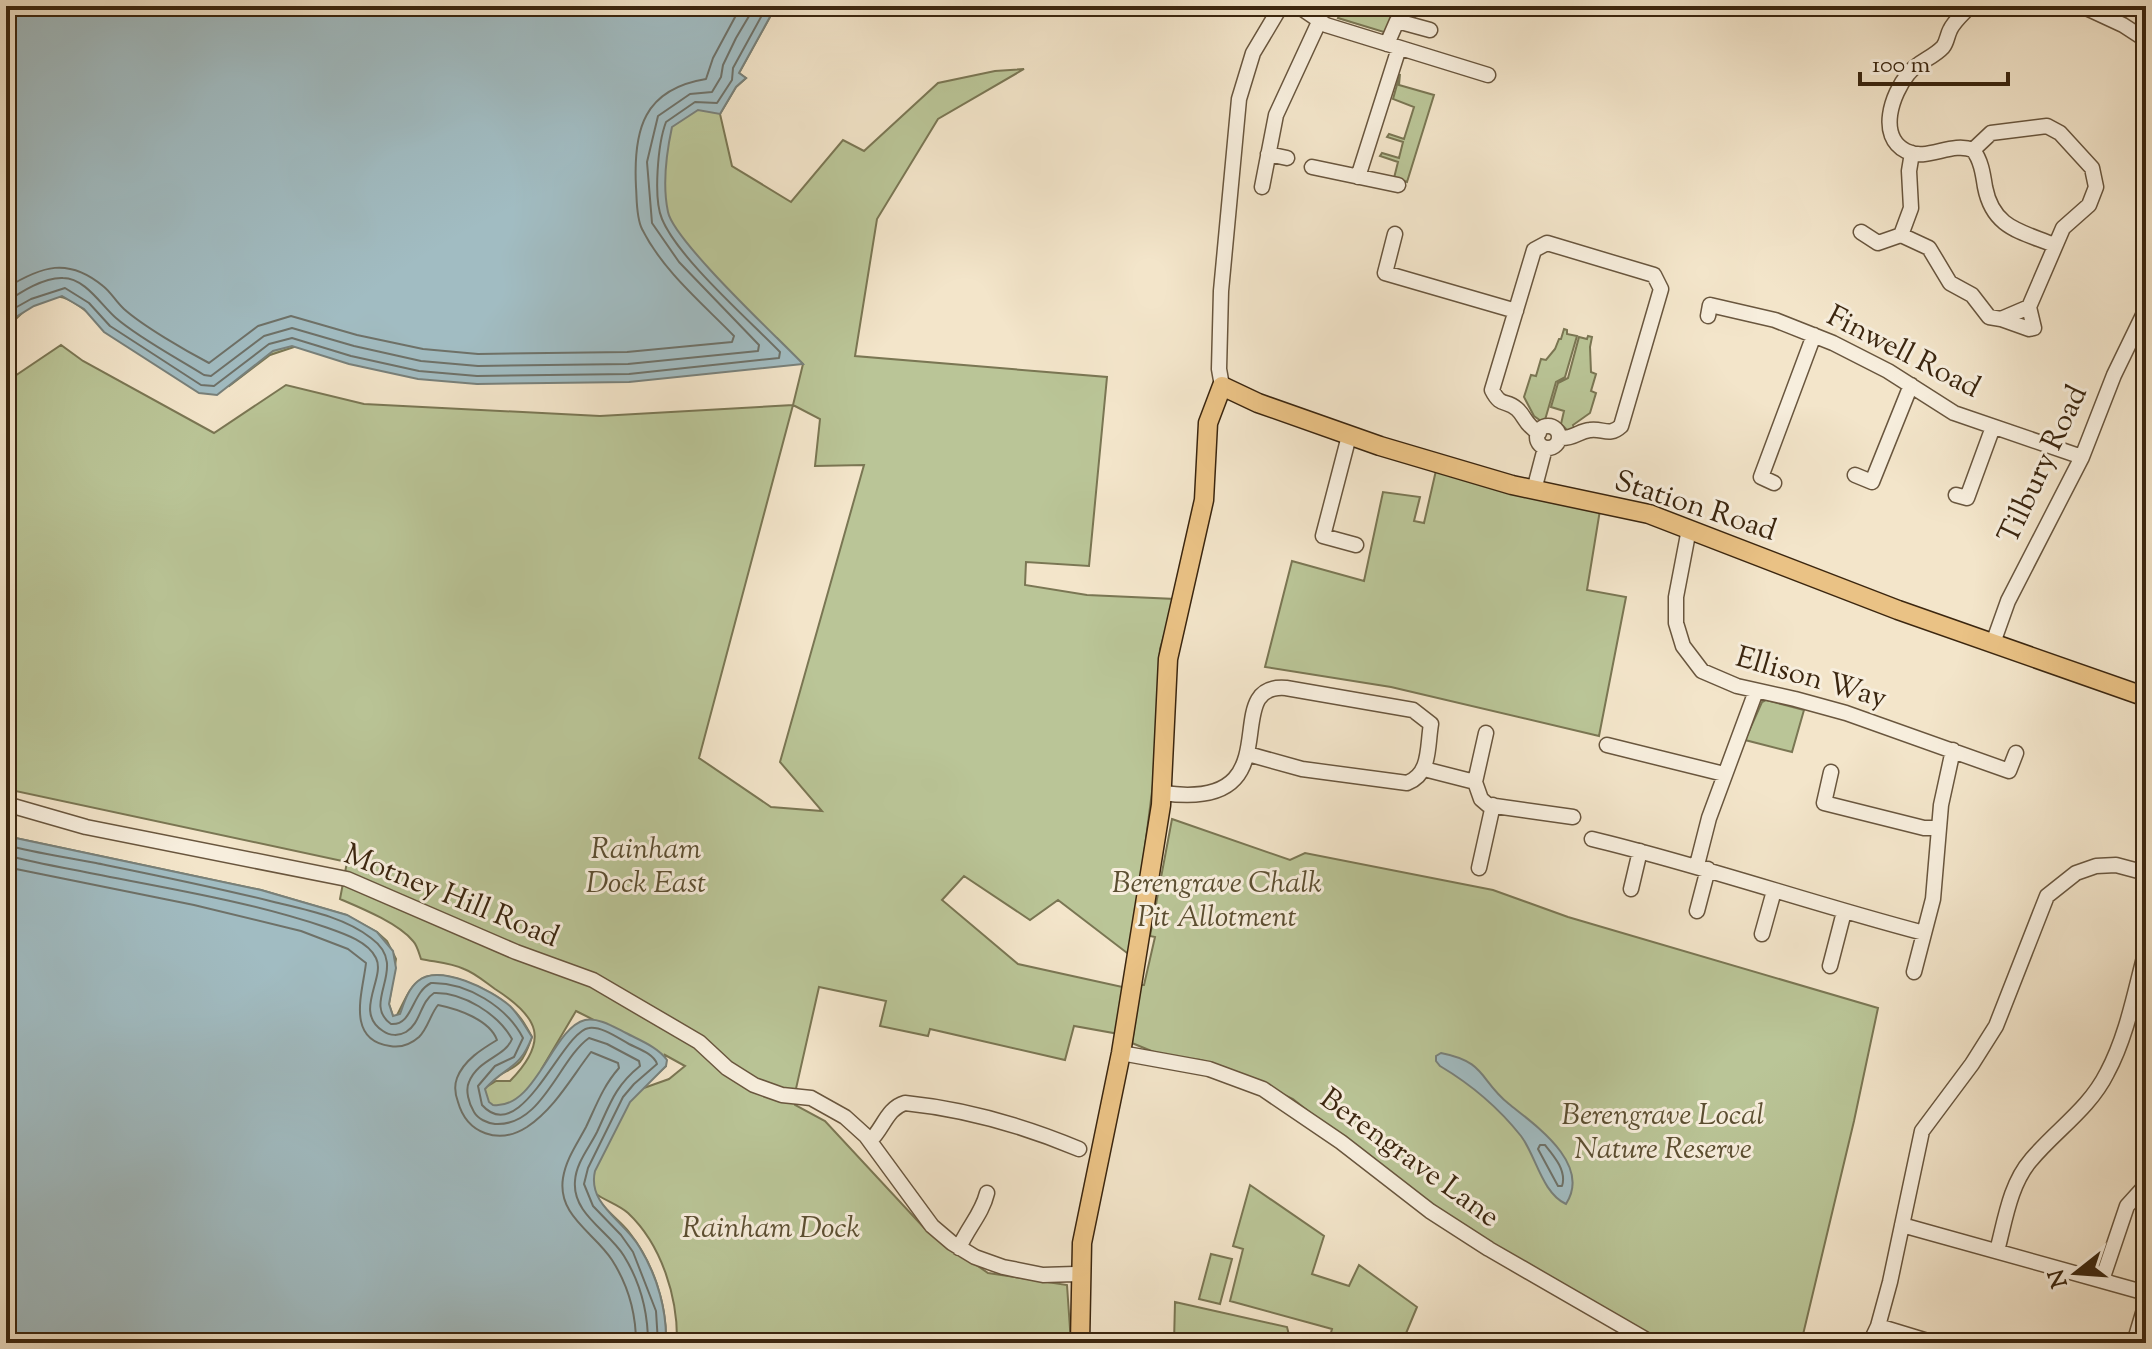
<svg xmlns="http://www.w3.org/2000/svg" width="2152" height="1349" viewBox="0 0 2152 1349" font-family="'Sorts Mill Goudy',serif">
<rect width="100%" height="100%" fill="#f3e5ca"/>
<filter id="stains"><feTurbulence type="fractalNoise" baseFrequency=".0025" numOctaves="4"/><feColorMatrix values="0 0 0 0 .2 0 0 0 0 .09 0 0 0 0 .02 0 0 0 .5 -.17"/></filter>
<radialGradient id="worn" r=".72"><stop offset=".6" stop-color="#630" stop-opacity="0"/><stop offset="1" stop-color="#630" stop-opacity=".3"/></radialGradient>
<path fill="#bac597" stroke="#7a7653" stroke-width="2" fill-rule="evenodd" d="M6,6H776L739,73L746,78L736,87L720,114L732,166L791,202L843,140L864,151L938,83L995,71L1024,69L938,119L877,219L855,356L1107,377L1089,566L1026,562L1025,585L1087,595L1175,599L1160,649L1153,784L1131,956L1058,900L1030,920L964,876L942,900L1018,964L1127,988L1119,1034L1074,1026L1065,1060L930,1029L928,1036L880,1026L886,1001L819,987L795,1093V1105L825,1121L927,1231L988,1273L1067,1285L1071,1343H677C678,1298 662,1245 628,1213C619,1205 606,1201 596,1194C602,1209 619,1219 629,1232C653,1262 667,1304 666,1343H6V836L261,890L346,915L377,932L387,941L396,959L389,1004L393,1016L396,1017C403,1005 408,988 420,980C441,965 494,991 510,1007C520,1015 526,1026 532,1037C529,1045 526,1055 520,1062C509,1073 499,1071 488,1086L496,1081H510C550,1040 539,1017 495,989C485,982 475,973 464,969C451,963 435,962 421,959C419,953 417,945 413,941C398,923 361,908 340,899L347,862L6,789V382L61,345L83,361L214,433L286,385L364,404L600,416L793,405L803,364L777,338L297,346L270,355L229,386C183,365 135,348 95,318C83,309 68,294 51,297C32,301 19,316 6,329ZM793,405L820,419L815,466L864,465L780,762L822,811L771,807L699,758ZM576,1011L592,1019C566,1024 557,1051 541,1070ZM665,1055L685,1066L669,1079L641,1089L666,1066Z
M1343,6H1409L1415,18L1387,33L1338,18Z
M1400,74L1399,85L1434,95L1407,182L1394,178L1398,162L1380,156L1382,153L1399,158L1403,142L1387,137L1389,134L1404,139L1414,107L1393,99Z
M1564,329L1567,330V334L1577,336L1565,377L1556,382L1545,420L1541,421L1534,416L1524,397L1531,375L1536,376L1541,359L1546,360L1555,349L1559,339H1561Z
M1588,336L1592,337L1590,347L1591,372L1596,374L1591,391L1596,393L1590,413L1573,425L1575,430L1569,432L1561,424L1564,411L1551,407L1558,383L1568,378L1579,337L1587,339Z
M1437,466L1600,510L1587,590L1626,597L1599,736L1391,687L1265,667L1292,561L1364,581L1383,492L1420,497L1414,521L1424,523Z
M1766,700L1804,710L1792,752L1745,740L1762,702Z
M1172,819L1290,860L1305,853L1493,890L1568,917L1878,1008L1854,1121L1801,1343H1664L1650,1337L1468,1231L1386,1173L1293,1099L1246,1076L1201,1060L1166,1057L1132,1043L1140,985H1144L1155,937L1150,936Z
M1250,1185L1324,1236L1312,1274L1349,1286L1359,1265L1417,1307L1402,1343H1328L1332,1329L1230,1301L1243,1249L1233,1246Z
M1211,1254L1232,1259L1220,1304L1199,1299Z
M1175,1302L1287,1327L1291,1343H1174Z"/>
<path fill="#a1bcc2" stroke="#78807a" stroke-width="2" d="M6,6H776L739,73L746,78L736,87L720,114L698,110L672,127C666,155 662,184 668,212C674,241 777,337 803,364L629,382L477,384L418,379L349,364L292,346L273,351L217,395L199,393L104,332L84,309L62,296L34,306L6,323Z
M6,836L261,890L347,915L377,932L393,951L396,968L389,1004L393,1016L400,1014C404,1003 408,989 418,981C439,963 492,990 510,1006C519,1015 525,1026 532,1037C519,1071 506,1065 485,1089L489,1102L493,1105C536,1110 552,1028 585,1020C598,1017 614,1027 626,1033C639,1040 658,1047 667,1060L666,1066L630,1102L595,1171C587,1205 625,1221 640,1248C657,1276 667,1310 666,1343H6Z
M1441,1053C1487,1062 1479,1080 1509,1104C1535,1125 1592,1164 1566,1204C1542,1193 1536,1156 1521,1136C1498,1107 1472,1085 1440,1066L1436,1061V1056Z"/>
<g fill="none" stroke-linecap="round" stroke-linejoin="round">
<path stroke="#6e7168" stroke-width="2" d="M6,288C42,266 68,257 103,286C111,292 116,302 124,309C143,326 186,351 209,363L258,326L291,316L357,335L423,349L478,354L627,352L732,342L734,336C702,303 663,271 642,229C636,217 637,200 636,187C633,129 644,89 706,79L713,58L741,6
M6,302C21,292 44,277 63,278C85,278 101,305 116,318C139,338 177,358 204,375L211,376L264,336L292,328L354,346L421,361L478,366L628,364L758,351L759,345L679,262L652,223L647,162L658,116L690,94L712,92L721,77L723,65L736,38L755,6
M6,313L31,299L65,288L89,303L110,326L201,385L214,386L269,344L292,338L351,356L419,371L477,376L629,374L779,358L780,352C749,320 678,258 662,219C653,198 658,143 666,122L695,102L717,103L732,80L733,68L767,6
M6,845C35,853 66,857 96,863C155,875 215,887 274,902C307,910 344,917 371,938C411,967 360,1002 391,1024C413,1026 411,993 431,983C467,982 507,1007 523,1038L514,1057L495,1066L478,1086L482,1105C521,1149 562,1031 589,1028C601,1026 618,1038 629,1044C639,1049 654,1054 657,1064L634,1084L623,1097L588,1168L584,1184L593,1206L621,1235L633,1252L656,1311L658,1343
M6,855C35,863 65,868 95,874C172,889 251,902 325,927C342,933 368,941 376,958C386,978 353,1012 383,1031C390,1036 399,1036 406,1032C421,1023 420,1002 434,993C463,992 498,1014 512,1039C505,1057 478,1059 469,1082C465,1090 469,1104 474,1112C478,1119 487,1123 495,1124C542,1127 559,1059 589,1038L607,1044L639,1061L640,1066C615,1086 610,1104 597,1132C589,1148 576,1163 575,1181C572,1214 609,1231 624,1256C640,1282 648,1312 648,1343
M6,867L194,905L301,931L348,949L366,963C363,991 345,1040 390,1046C401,1048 411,1044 419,1037C428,1028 430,1015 438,1005C458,1009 490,1020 497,1040C482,1049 464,1060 457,1078C454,1086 455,1094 458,1102C467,1134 499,1145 527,1127C555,1108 571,1078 591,1052L618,1063L619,1068C603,1086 596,1106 586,1127C577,1144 566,1159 563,1178C557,1216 595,1233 612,1260C628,1285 636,1314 636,1343
M1540,1145H1545C1554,1156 1567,1171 1562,1186H1558L1538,1149Z"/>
<g stroke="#69563e" stroke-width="17">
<path id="minor" d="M1298,6L1326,25L1488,75
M1970,6C1964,13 1954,21 1950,30C1947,36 1947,42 1943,47C1933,58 1917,62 1908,74C1892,94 1877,136 1906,151C1927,162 1951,141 1973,150C1981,160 1983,174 1985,187C1993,228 2020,231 2054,245
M2082,6L2123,25L2146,40
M1387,44L1397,21L1430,30
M1912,153L1909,171L1911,208L1901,235L1929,248L1950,283L1972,295L1989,317L2001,319L2029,307L2063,228L2089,205L2096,187L2092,168L2060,133L2047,126L1991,133L1973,150
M1268,154L1287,158
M1312,167L1398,185
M1358,177L1399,48
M1262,187L1276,115L1319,22
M1861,232L1878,243L1901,235
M1395,234L1385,273L1516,311
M1708,316L1710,305L1775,320L1833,343L1888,371L1954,413L2082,457
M2001,319L2029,329L2034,328L2029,307
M1222,386L1219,369L1221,291L1239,99L1253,53L1281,6
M1537 437a11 11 0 1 1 22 0a11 11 0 1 1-22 0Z
M1539,433C1524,424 1526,417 1517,409C1506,399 1501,408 1492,390L1534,250L1547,243L1654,275L1661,289L1621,426C1609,437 1603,428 1590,430C1578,431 1575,439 1559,438
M1349,436L1323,536L1356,545
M1855,475L1872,482L1911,385
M1774,483L1761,477L1814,335
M1534,490L1545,448
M1956,495L1967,498L1993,427
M1689,529L1676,597V623L1683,646L1702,671L1737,686L1795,699L1846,713L2009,771L2016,753
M1993,643L2008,601L2082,457L2114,375L2146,309
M1607,745L1724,774
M1424,769L1475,782L1481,799L1488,805L1573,817
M1831,772L1824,803L1924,828H1939
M1475,782L1486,733
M1163,793C1298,812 1215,682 1286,688L1413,710L1431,724C1427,747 1431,774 1407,783L1302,769L1248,754
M6,804L86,827L347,879L516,952L593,980L699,1042L727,1068L754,1085L782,1095L811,1098L845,1117L866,1136L932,1226L952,1243L975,1257L1003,1267L1043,1275L1075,1274L1082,1277
M1592,839C1704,866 1813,904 1924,933
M1697,865L1709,818L1756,691
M1479,868L1493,805
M1631,889L1640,851
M1697,911L1708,869
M1762,934L1774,891
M1830,966L1844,912
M1914,972L1933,899L1941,805L1953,750
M1121,1053L1209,1069L1263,1089L1341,1142L1430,1211L1489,1249L1652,1343
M870,1141C883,1129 887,1108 905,1103C964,1109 1024,1126 1079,1149
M1902,1225L2146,1293
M959,1248C968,1227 982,1214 987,1193
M1997,1251C2005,1221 2010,1184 2031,1160C2056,1130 2089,1109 2107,1073C2127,1036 2135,991 2146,950
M2102,1280L2127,1206L2146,1185
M1878,1326L1934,1343
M1870,1343L1878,1326L1890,1282L1922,1131L1972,1064L1996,1026L2047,896L2076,873L2096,866L2116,865L2146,873
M2134,1343L2146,1303"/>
</g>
<g stroke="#3b260f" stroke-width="21">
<path id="major" d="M1080,1343L1082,1243L1121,1053L1161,805L1168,659L1204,500L1208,423L1222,386L1258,403L1380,446L1512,485L1649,514L1898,610L2146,697"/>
</g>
<use href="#minor" stroke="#f7eedd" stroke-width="14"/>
<use href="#major" stroke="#eac285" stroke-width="18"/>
</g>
<g text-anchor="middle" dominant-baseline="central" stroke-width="6" stroke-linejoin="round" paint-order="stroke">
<g font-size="30" fill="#3b260f" stroke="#f7eedd">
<text transform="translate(1903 353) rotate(27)">Finwell Road</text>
<text transform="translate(2044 465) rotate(-65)">Tilbury Road</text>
<text transform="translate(1695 507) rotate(18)">Station Road</text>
<text transform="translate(1811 679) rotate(16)">Ellison Way</text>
<text transform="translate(451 897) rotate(22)">Motney Hill Road</text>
<text transform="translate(1409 1159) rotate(36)">Berengrave Lane</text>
</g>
<g font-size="30" font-style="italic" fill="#5b4e31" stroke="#f7eedd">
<text x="646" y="850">Rainham<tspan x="646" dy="34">Dock East</tspan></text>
<text x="1217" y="884">Berengrave Chalk<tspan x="1217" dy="34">Pit Allotment</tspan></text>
<text x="1663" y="1116">Berengrave Local<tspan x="1663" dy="34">Nature Reserve</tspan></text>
<text x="771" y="1229">Rainham Dock</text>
</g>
</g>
<rect width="2152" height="1349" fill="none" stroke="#f3e5ca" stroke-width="32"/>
<rect x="8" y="8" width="2136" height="1333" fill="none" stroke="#3b260f" stroke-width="4"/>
<rect x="16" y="16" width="2120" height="1317" fill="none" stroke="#3b260f" stroke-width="2"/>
<g transform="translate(2076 1273) rotate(253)" stroke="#f7eedd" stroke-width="6" paint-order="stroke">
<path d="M0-6L14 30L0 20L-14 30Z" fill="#3b260f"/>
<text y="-12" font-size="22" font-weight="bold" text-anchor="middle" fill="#3b260f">N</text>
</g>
<path d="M1860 72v12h148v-12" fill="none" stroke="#3b260f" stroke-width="4"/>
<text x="1872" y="72" font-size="24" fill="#3b260f" stroke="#f7eedd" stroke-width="6" paint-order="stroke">100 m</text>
<rect width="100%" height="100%" filter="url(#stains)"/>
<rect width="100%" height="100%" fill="url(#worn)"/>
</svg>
